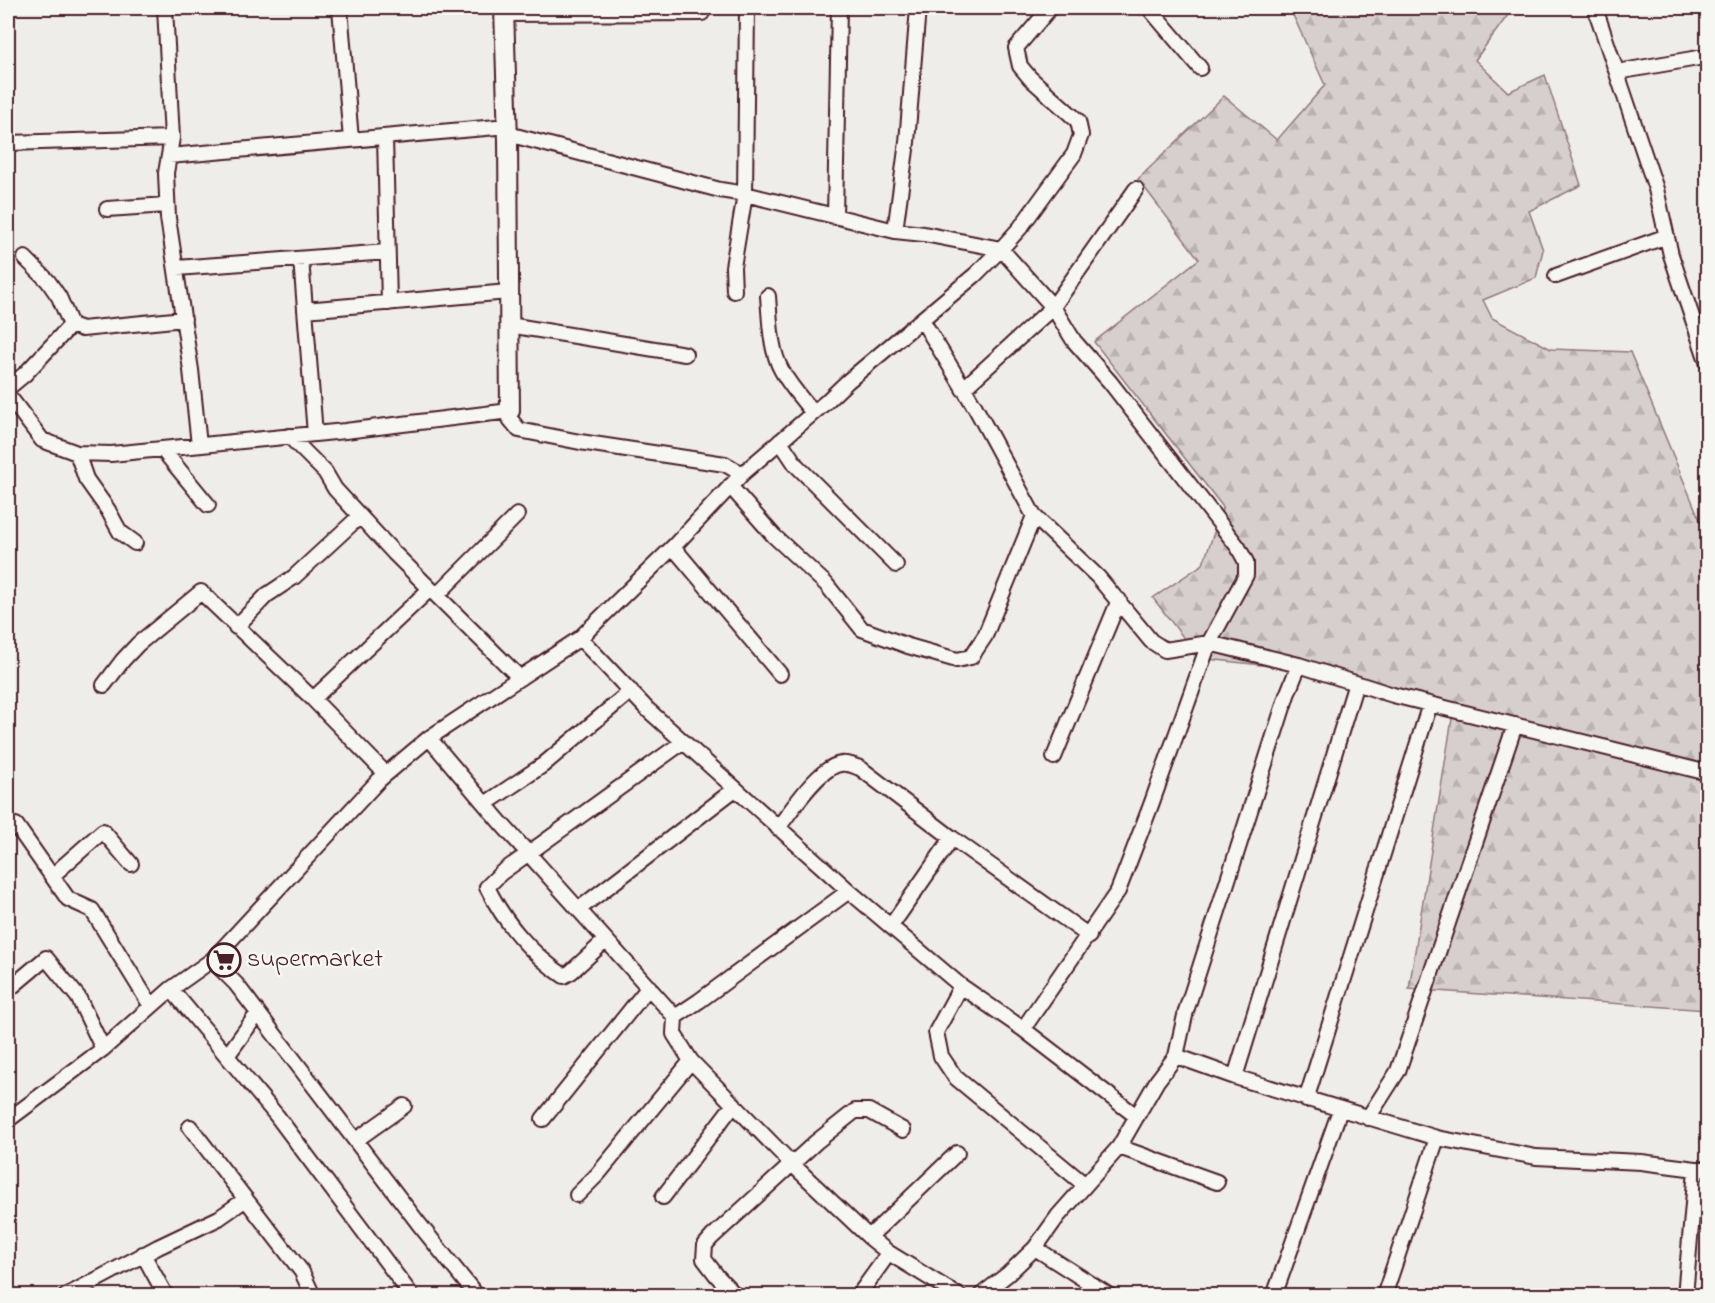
<svg xmlns="http://www.w3.org/2000/svg" width="1715" height="1303" viewBox="0 0 1715 1303" font-family="'Indie Flower',sans-serif">
<defs>
<pattern id="forest-firs" width="22" height="20" patternUnits="userSpaceOnUse" patternTransform="scale(1.5)"><rect width="22" height="20" fill="#d7cfce"/><path d="M5 1l3.5 6h-7zM16 11l3.5 6h-7z" fill="#bab1b1"/></pattern>
</defs>
<rect width="100%" height="100%" fill="#efedea"/>
<filter id="ink" filterUnits="userSpaceOnUse"><feTurbulence type="fractalNoise" baseFrequency=".0167" numOctaves="2"/><feDisplacementMap in="SourceGraphic" scale="12" xChannelSelector="R" yChannelSelector="G"/><feConvolveMatrix kernelMatrix="1 2 1 2 8 2 1 2 1" color-interpolation-filters="sRGB"/></filter>
<g filter="url(#ink)">
<path fill="url(#forest-firs)" stroke="#90777c" stroke-width="1.5" d="M1302,8H1513L1475,60L1508,92L1545,75L1581,185L1529,211L1543,250L1536,278L1483,300L1492,318L1551,349L1630,352L1707,537V1010L1409,989L1454,706L1378,700L1343,674L1199,658L1153,598L1203,564L1223,507L1094,342L1199,259L1138,179L1224,96L1277,140L1325,85L1292,13Z"/>
<g fill="none" stroke-linecap="round" stroke-linejoin="round">
<g stroke="#4a1f2b" stroke-width="18">
<path id="minor" d="M165,8L172,138L166,173L168,218L191,370L199,445
M340,8L351,140
M1149,8L1200,68
M1595,8L1656,189L1671,255L1708,364
M505,14L702,13
M1617,72L1698,58H1708
M508,134L720,190L745,194L895,231L924,234L1001,249L1053,307L1074,341L1110,382L1238,547L1246,562V575L1209,643L1151,805L1118,891L1023,1029
M385,137L389,303
M8,143L172,138
M169,156L508,126
M107,209L167,205
M835,217L839,8
M895,231L907,142L918,8
M25,258L48,281L59,297L71,325L82,329L184,319
M301,259L315,434
M177,268L387,252
M1556,276L1667,236
M734,291L733,267L745,194L747,8
M768,296C770,320 770,350 782,371C790,386 802,399 813,413
M305,310L508,292
M922,320L975,407L1034,516L1098,577L1151,641L1165,650L1209,643L1299,665L1287,695L1186,1011L1176,1056L1157,1081L1119,1147L1058,1216L1035,1248L1008,1274L980,1296
M509,325L685,354
M8,388L25,374L71,325
M963,389L1053,307L1136,189
M8,395L42,440L77,453L111,454L345,431L510,411V419L519,430L580,442L725,464L742,474
M289,436L325,472L335,489L394,553L520,678
M780,441L796,465L896,565
M162,449L208,505
M77,453L86,479L108,510L120,532L135,543
M730,486L774,536L826,584L862,629L908,646L957,660L971,657L985,636L1034,516
M673,547L780,674
M437,595L517,515
M236,627L267,595L294,577L360,516
M580,638L647,709L849,891L961,986L1023,1029L1136,1116
M1299,665L1393,695L1708,773
M104,685L123,660L138,644L201,592L313,699L386,774
M313,699L430,589
M429,738L500,822L675,1017L674,1034L691,1061L792,1164L869,1237L889,1253L959,1296
M1054,757L1119,600
M485,804L543,765L631,691
M778,828C791,811 823,760 846,764C851,764 856,767 860,768L952,838L1089,936
M8,830L16,825L68,899L92,910L151,1006
M52,876L103,831L131,864
M579,909L735,789
M891,926L952,838
M606,940L571,972L564,976C531,954 504,922 487,887L501,873L683,742
M212,960L236,984L419,1224L477,1296
M961,986L936,1032L941,1056L955,1077L1085,1185
M171,989L277,1116L412,1296
M8,990L46,958L78,997L103,1049
M675,1017L699,1001L849,891
M227,1056L258,1013
M1176,1056L1235,1077L1437,1138L1536,1157L1641,1162L1696,1169H1708
M1235,1077L1356,683
M1306,1100L1430,704
M1368,1118L1398,1071L1515,725
M543,1119L649,987
M8,1120L103,1049L171,989L212,960L379,780L429,738L580,638L673,547L742,474L826,402L848,381L975,275L1001,249L1020,228L1074,154L1081,135L1078,121L1030,78L1020,66L1016,48L1050,8
M190,1127L302,1272L313,1296
M356,1140L404,1106
M1119,1147L1217,1182
M577,1195L598,1174L691,1061
M663,1197L734,1104
M869,1237L957,1153
M1035,1248L1110,1296
M143,1254L166,1296
M66,1296L158,1247L219,1218L246,1199
M736,1296L717,1276L704,1259L705,1245L712,1237L816,1142L855,1111H869L903,1130
M858,1296L889,1253
M1274,1296L1340,1110
M1384,1296L1437,1138
M1685,1296L1696,1169"/>
</g>
<g stroke="#4a1f2b" stroke-width="22">
<path id="tertiary" d="M504,8L508,141L510,411"/>
</g>
<use href="#minor" stroke="#f6f6f2" stroke-width="14"/>
<use href="#tertiary" stroke="#f6f6f2" stroke-width="18"/>
</g>
</g>
<defs>
<g id="supermarket-ring" transform="scale(1.725)"><circle r="9.5" fill="#f6f6f2" stroke="#4a1f2b" stroke-width="1.5"/><path d="M-6-5.5h2.5l.6 2H6L4.5 2H-2.5L-4.4-4H-6ZM-1.5 3.2a1.3 1.3 0 1 0 .1 0ZM3 3.2a1.3 1.3 0 1 0 .1 0Z" fill="#4a1f2b"/></g>
</defs>
<g fill-rule="evenodd">
<use href="#supermarket-ring" x="224" y="960"/>
</g>
<g text-anchor="middle" dominant-baseline="central" stroke-width="5" stroke-linejoin="round" paint-order="stroke">
<g font-size="26" fill="#4a1f2b" stroke="#f6f6f2" text-anchor="start">
<text x="247" y="960">supermarket</text>
</g>
</g>
<rect width="1715" height="1303" fill="none" stroke="#f6f6f2" stroke-width="30"/>
<rect x="15" y="15" width="1685" height="1273" fill="none" stroke="#4a1f2b" stroke-width="2" filter="url(#ink)"/>
</svg>
